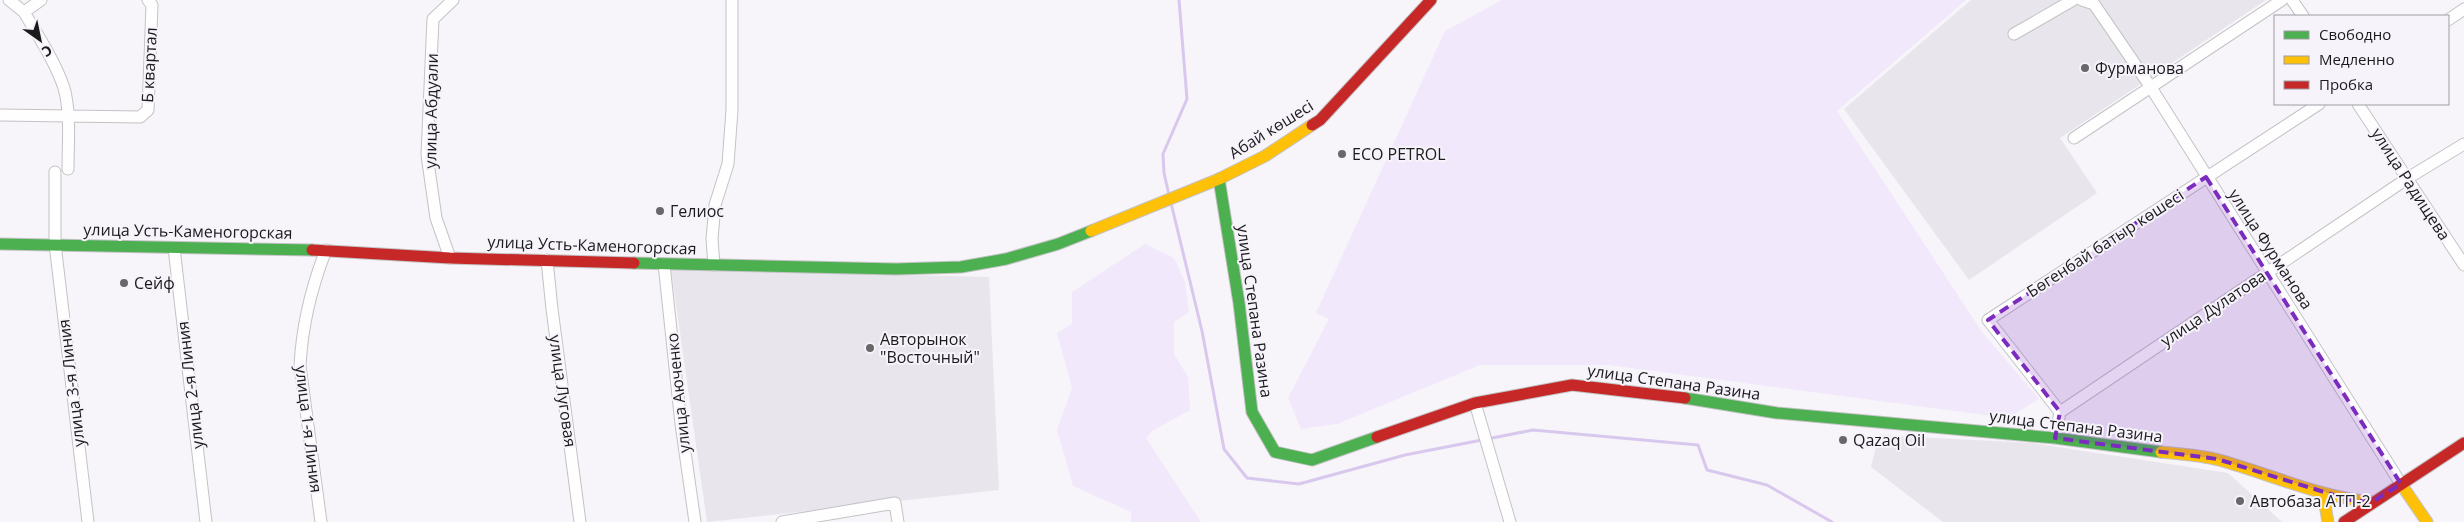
<svg xmlns="http://www.w3.org/2000/svg" width="2464" height="522" viewBox="0 0 2464 522" font-family="'Open Sans',sans-serif">
<rect width="100%" height="100%" fill="#f7f5f9"/>
<path fill="#e8e5ed" d="M1971,0H2266L2060,138L2097,193L1969,280L1844,109Z
M671,269L989,277L999,490L707,522Z
M1879,435L2032,443L2228,473L2282,522H1943L1871,467Z"/>
<path fill="#f1e8fc" d="M1502,0H1966L1837,111L1982,332L2039,399L2008,418L1608,365H1480L1337,424L1301,429L1288,398L1329,319L1316,313L1445,31Z
M1145,244L1174,258L1185,282L1189,312L1174,322V354L1188,377L1190,410L1152,431L1146,438L1201,522H1131V512L1073,486L1057,430L1072,388L1057,333L1072,324V292Z"/>
<g fill="none" stroke-linecap="round" stroke-linejoin="round">
<path stroke="#d9c8ee" stroke-width="3" d="M1169,195L1164,173L1163,154L1187,99L1179,0
M1171,203L1202,331L1224,449L1247,478L1299,484L1405,455L1533,430L1698,445L1707,470L1767,485L1832,522"/>
<g stroke="#c3c2c5" stroke-width="13">
<path id="street" d="M9,0L24,12L41,0
M2082,0L2094,4L2150,86L2401,484
M2292,0L2303,16
M24,12C38,36 55,61 64,88C71,113 68,143 68,169
M2448,20L2464,9
M2014,34L2073,0
M2358,104L2464,265
M0,115L140,117L148,110L152,5L148,0
M2074,138L2282,0
M55,172V244L88,522
M174,248L206,522
M450,258L436,218L427,155L433,19L453,0
M547,260L552,309L580,522
M664,264L681,424L695,522
M714,265L712,239L715,205L728,164L732,110V0
M1475,403L1510,522
M2060,412L1988,320L2319,104
M2055,438L2060,412L2408,178L2464,144
M321,522L300,366C302,326 311,288 326,250
M782,522L895,503L898,522"/>
</g>
<g stroke="#c3c2c5" stroke-width="13">
<path id="fast" d="M1219,179L1239,303L1252,412L1275,452L1312,460L1377,437
M0,244L312,250
M634,263L896,269L961,267L1006,259L1058,244L1091,231
M1685,398L1777,413L2055,438L2161,452"/>
</g>
<g stroke="#c3c2c5" stroke-width="13">
<path id="slow" d="M1091,231L1219,179L1265,156L1312,125
M2161,452C2180,454 2201,455 2219,460C2270,474 2319,497 2372,502
M2401,484L2427,522
M2323,493L2328,522"/>
</g>
<g stroke="#c3c2c5" stroke-width="13">
<path id="jam" d="M1312,125L1320,120L1431,0
M312,250L450,258L634,263
M1377,437L1475,403L1572,385L1685,398
M2344,522L2464,443"/>
</g>
<use href="#street" stroke="#fefefe" stroke-width="11"/>
<use href="#fast" stroke="#4caf50" stroke-width="11"/>
<use href="#slow" stroke="#ffc107" stroke-width="11"/>
<use href="#jam" stroke="#c62828" stroke-width="11"/>
</g>
<path fill="#7b2cbf" fill-opacity="0.2" stroke="#7b2cbf" stroke-width="4" stroke-dasharray="10 6" stroke-linejoin="round" d="M2206,177L2401,484L2372,502L2350,500L2217,459L2055,438L2060,412L1988,320Z"/>
<g fill="#686769" stroke="#f6f3fb" stroke-width="2">
<circle cx="2085" cy="68" r="5"/>
<circle cx="1342" cy="154" r="5"/>
<circle cx="660" cy="211" r="5"/>
<circle cx="124" cy="283" r="5"/>
<circle cx="870" cy="348" r="5"/>
<circle cx="1843" cy="440" r="5"/>
<circle cx="2240" cy="501" r="5"/>
</g>
<g text-anchor="middle" dominant-baseline="central" stroke-width="4" stroke-linejoin="round" paint-order="stroke">
<g font-size="16" fill="#1b1a1c" stroke="#f6f3fb">
<text transform="translate(149 65) rotate(-87)">Б квартал</text>
<text transform="translate(431 111) rotate(-89)">улица Абдуали</text>
<text transform="translate(1271 129) rotate(-32)">Абай көшесі</text>
<text transform="translate(2411 184) rotate(57)">улица Радищева</text>
<text transform="translate(188 231) rotate(1)">улица Усть-Каменогорская</text>
<text transform="translate(2105 243) rotate(-33)">Бөгенбай батыр көшесі</text>
<text transform="translate(592 245) rotate(2)">улица Усть-Каменогорская</text>
<text transform="translate(2271 249) rotate(57)">улица Фурманова</text>
<text transform="translate(2213 308) rotate(-34)">улица Дулатова</text>
<text transform="translate(1255 311) rotate(82)">улица Степана Разина</text>
<text transform="translate(1674 382) rotate(8)">улица Степана Разина</text>
<text transform="translate(71 383) rotate(-97)">улица 3-я Линия</text>
<text transform="translate(190 385) rotate(-97)">улица 2-я Линия</text>
<text transform="translate(563 391) rotate(82)">улица Луговая</text>
<text transform="translate(678 393) rotate(-96)">улица Аюченко</text>
<text transform="translate(2076 426) rotate(7)">улица Степана Разина</text>
<text transform="translate(309 429) rotate(83)">улица 1-я Линия</text>
</g>
<g font-size="16" fill="#1b1a1c" stroke="#f6f3fb" text-anchor="start">
<text x="2095" y="68">Фурманова</text>
<text x="1352" y="154">ECO PETROL</text>
<text x="670" y="211">Гелиос</text>
<text x="134" y="283">Сейф</text>
<text x="880" y="339">Авторынок<tspan x="880" dy="18">"Восточный"</tspan></text>
<text x="1853" y="440">Qazaq Oil</text>
<text x="2250" y="501">Автобаза АТП-2</text>
</g>
</g>
<rect x="2274" y="15" width="175" height="90" fill="#f6f3fb" stroke="#9e9ca2"/>
<rect x="2284" y="31" width="25" height="8" fill="#4caf50" stroke="#9e9ca2"/>
<text x="2319" y="40" font-size="15" fill="#1b1a1c">Свободно</text>
<rect x="2284" y="56" width="25" height="8" fill="#ffc107" stroke="#9e9ca2"/>
<text x="2319" y="65" font-size="15" fill="#1b1a1c">Медленно</text>
<rect x="2284" y="81" width="25" height="8" fill="#c62828" stroke="#9e9ca2"/>
<text x="2319" y="90" font-size="15" fill="#1b1a1c">Пробка</text>
<g transform="translate(40 40) rotate(147)" stroke="#f6f3fb" stroke-width="4" paint-order="stroke">
<path d="M0-4L9 19L0 12L-9 19Z" fill="#1b1a1c"/>
<text y="-8" font-size="14" font-weight="bold" text-anchor="middle" fill="#1b1a1c">С</text>
</g>
</svg>
